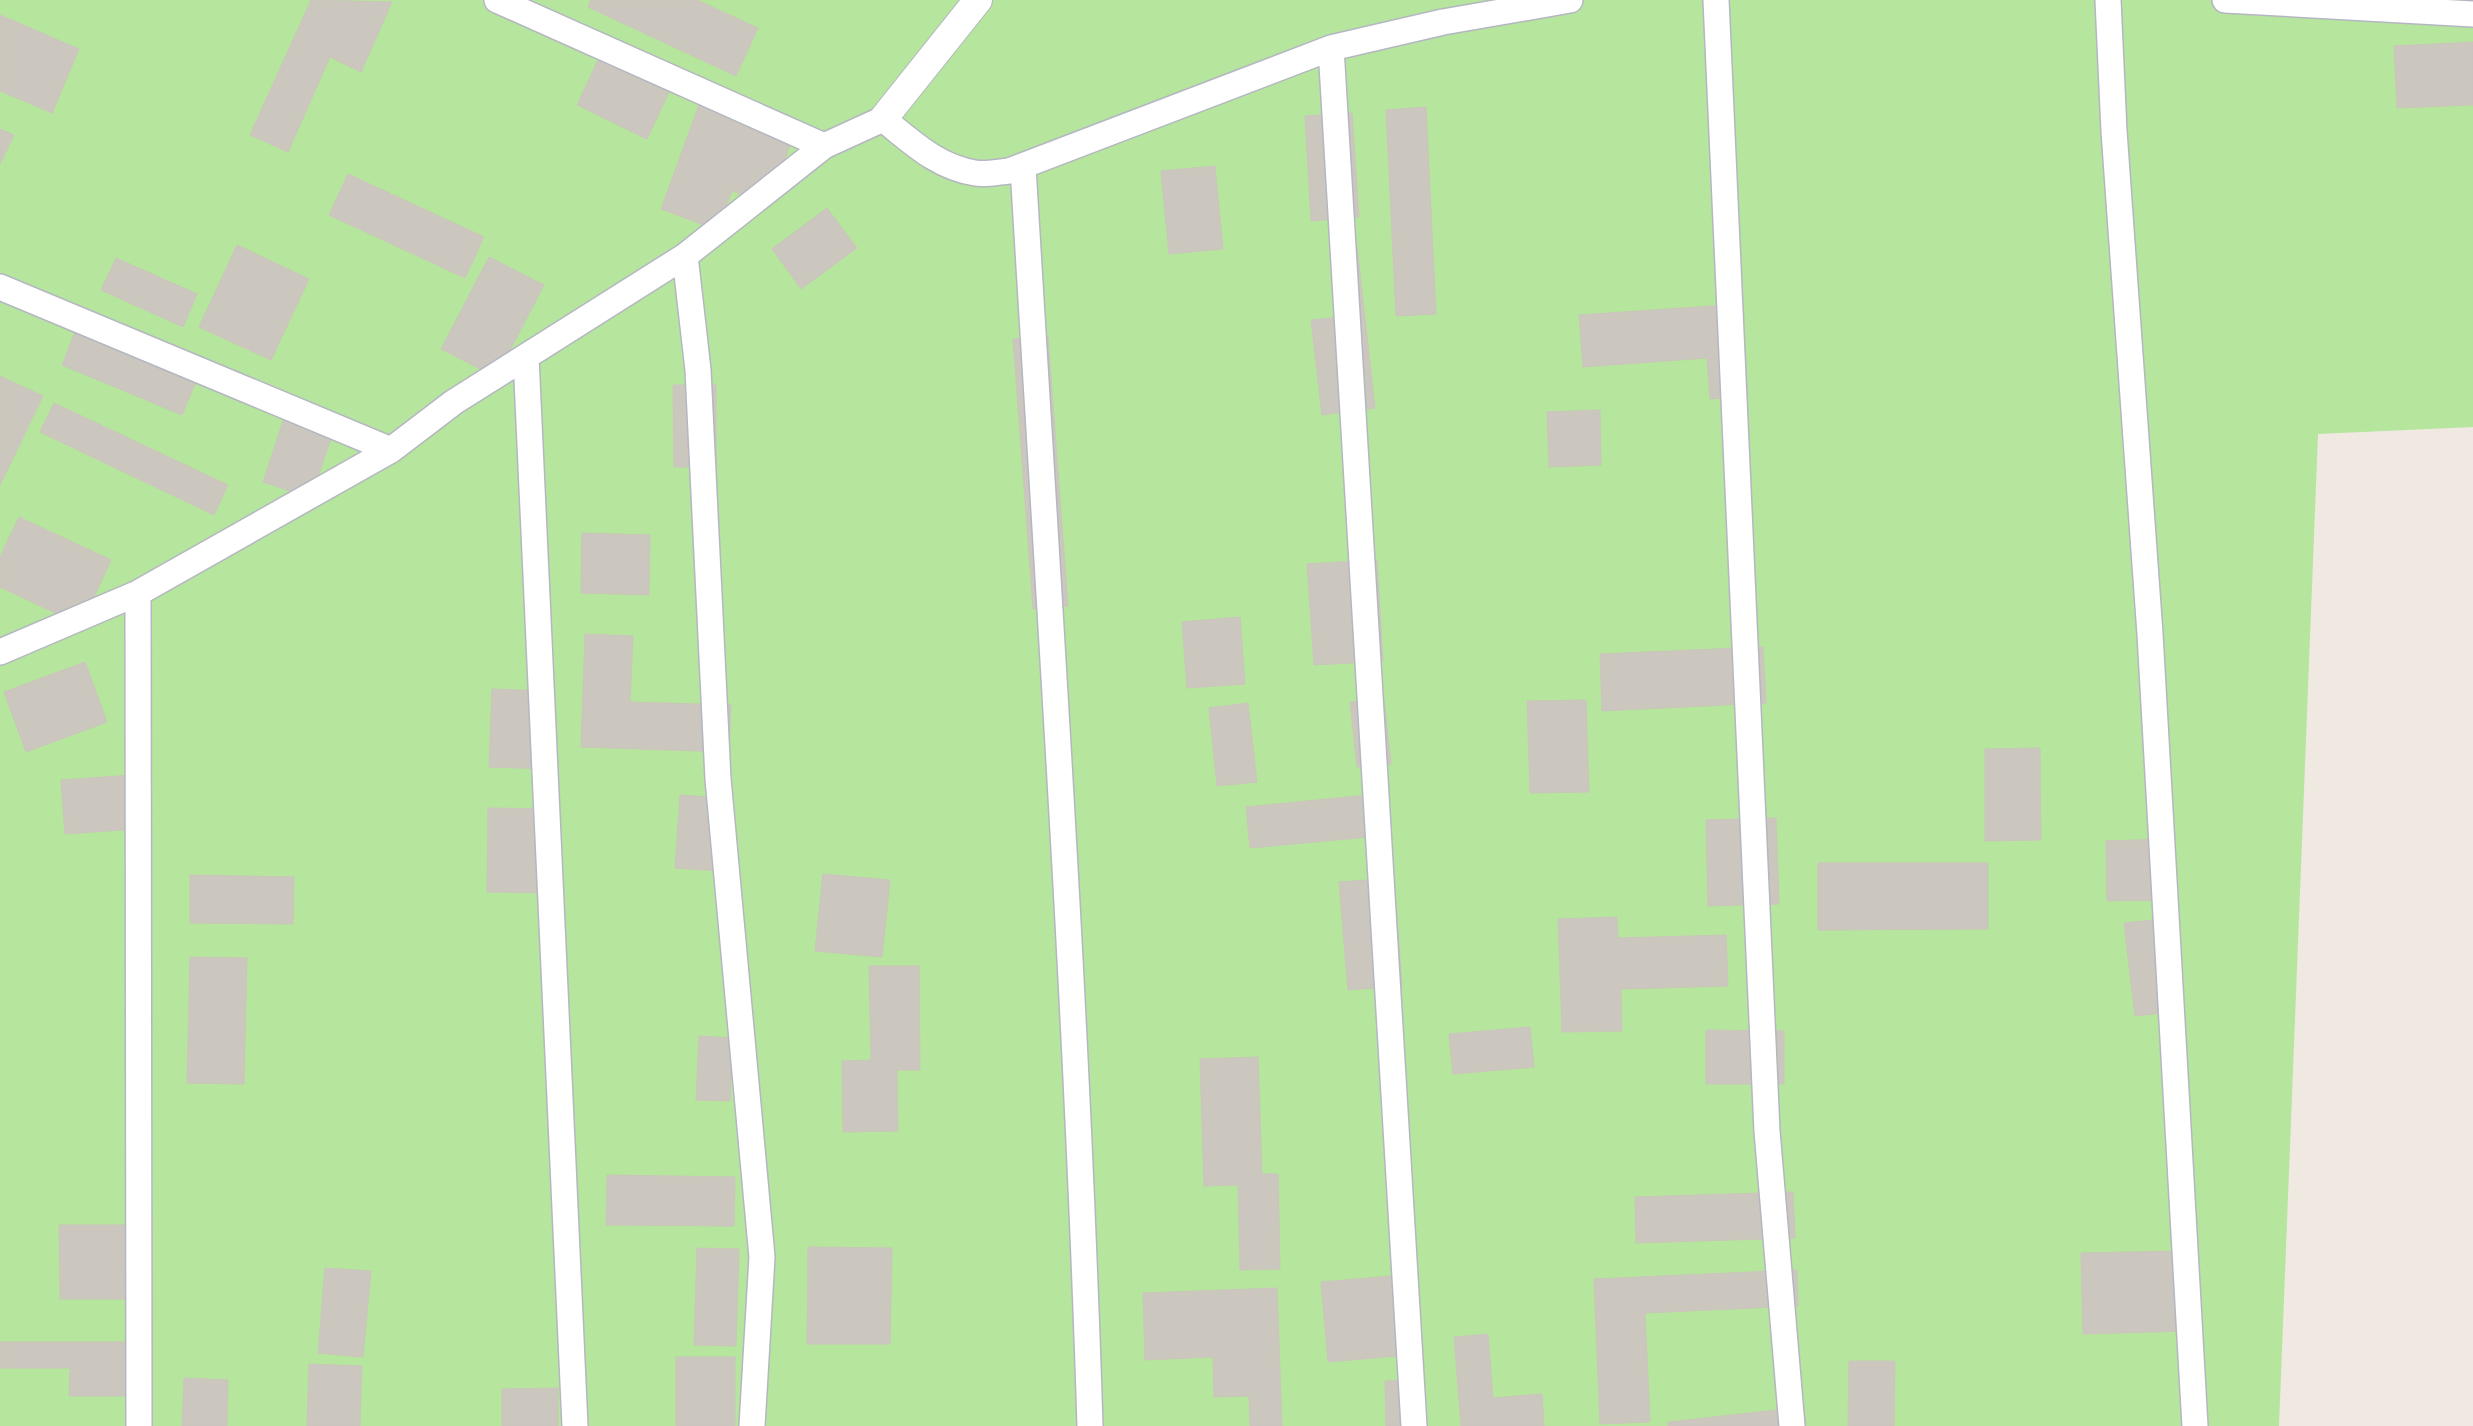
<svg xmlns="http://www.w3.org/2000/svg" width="2473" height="1426" viewBox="0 0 2473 1426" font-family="'DM Sans',sans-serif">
<rect width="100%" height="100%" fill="#efe9e1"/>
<path fill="#b6e59e" d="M0,0H2473V427L2318,434L2279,1426H0Z"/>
<path fill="#cbc7bf" stroke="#cbc5ba" d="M311,0L392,2L361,72L330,57L288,152L250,135Z
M591,0H697L758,28L736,76L588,7Z
M0,15L79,49L52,113L0,91Z
M2473,42V105L2397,108L2394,46Z
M599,58L669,92L647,139L577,105Z
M699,105L792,139L769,204L732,191L717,230L661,209Z
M1426,107L1436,314L1396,316L1386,110Z
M1352,113L1359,217L1311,221L1305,116Z
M0,129L14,135L0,164Z
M1215,166L1223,249L1169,254L1161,171Z
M348,174L484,237L465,278L329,215Z
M827,208L857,248L801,289L772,249Z
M237,245L309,279L271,360L199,327Z
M1357,246L1375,408L1322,415L1311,320L1341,317L1334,249Z
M489,257L544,285L496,377L441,349Z
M116,258L197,294L183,327L101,290Z
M1741,304L1748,396L1710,399L1707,358L1583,367L1579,315Z
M81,317L202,367L182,415L62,365Z
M1048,337L1068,606L1033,609L1013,339Z
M0,376L43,396L0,485Z
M673,385H716V467H674Z
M54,403L228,485L214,515L40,432Z
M287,409L335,426L311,498L263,482Z
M1600,410L1601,465L1549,467L1547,412Z
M19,517L111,560L81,625L0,587V557Z
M582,533L650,535L649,595L581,593Z
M1377,560L1383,661L1314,665L1307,564Z
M1240,617L1245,684L1187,688L1182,622Z
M585,634L633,636L630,702L731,705L729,752L581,747Z
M1763,647L1766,703L1602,711L1600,654Z
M85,662L107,722L26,752L4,692Z
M492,689L551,691L548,769L489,767Z
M1384,699L1391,764L1357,767L1350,702Z
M1586,700L1589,792L1530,793L1527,701Z
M1248,703L1257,782L1217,786L1209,708Z
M2040,748L2041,840L1985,841V749Z
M132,775L136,829L65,834L61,780Z
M1388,793L1391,835L1250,848L1246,807Z
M680,795L725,798L720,871L675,868Z
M488,808L553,809L551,893L487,892Z
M1776,818L1779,904L1708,906L1706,820Z
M2163,839L2165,900L2107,901L2106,841Z
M1818,863H1988V929L1818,930Z
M823,874L890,880L882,957L815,951Z
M190,875L294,877L293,924L190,923Z
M1394,878L1402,986L1348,990L1339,882Z
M1617,917L1618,938L1726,935L1728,986L1621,989L1622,1031L1562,1032L1558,919Z
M2162,919L2173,1012L2135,1016L2124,923Z
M190,957L247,958L244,1084L187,1083Z
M869,966H919L920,1070H897L898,1131L843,1132L842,1061L871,1060Z
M1530,1027L1534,1067L1453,1074L1449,1034Z
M1706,1030L1784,1031V1084H1706Z
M699,1036L733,1038L730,1101L696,1100Z
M1258,1057L1262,1174H1278L1280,1269L1240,1270L1238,1185L1204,1186L1200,1059Z
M607,1175L735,1177L734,1226L606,1225Z
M1793,1192L1795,1238L1636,1243L1635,1197Z
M59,1225H141L142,1299H60Z
M808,1247L892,1248L890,1344H807Z
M697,1248L739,1249L736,1346L694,1345Z
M2185,1251L2187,1331L2083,1334L2081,1253Z
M325,1268L371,1271L363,1357L318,1353Z
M1797,1270L1798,1306L1645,1313L1650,1422L1600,1424L1594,1279Z
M1403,1275L1409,1355L1328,1362L1321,1282Z
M1277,1288L1282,1426H1250L1249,1396L1214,1397L1213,1357L1145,1360L1143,1293Z
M1488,1334L1493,1398L1542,1394L1544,1426H1461L1454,1337Z
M0,1342H149V1396H69L70,1368H0Z
M676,1357H735V1426H676Z
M1849,1361H1895L1894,1426H1848Z
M309,1364L362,1366L360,1426H307Z
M184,1378L228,1380L227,1426H182Z
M1421,1380L1422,1426H1386L1385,1381Z
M558,1388V1426H502V1389Z
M1804,1407L1806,1426H1668V1422Z"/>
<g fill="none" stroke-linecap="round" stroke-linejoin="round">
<g stroke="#b4b7c1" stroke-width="28">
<path id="service" d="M497,0L824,146
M1716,0L1767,1131L1792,1426
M2108,0L2114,131L2150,634L2195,1426
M2225,0L2473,14
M1331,48L1414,1426
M1023,167C1048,586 1077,1006 1090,1426
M685,256L698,370L718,779L762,1257L752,1426
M0,287L391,450
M526,357L575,1426
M138,593L139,1426
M0,652L138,593L391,450L454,402L685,256L824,146L883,119C912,142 937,167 975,173C985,175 998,172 1009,171L1331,48L1443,22L1570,0"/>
</g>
<g stroke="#b4b7c1" stroke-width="30">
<path id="minor" d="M883,119L978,0"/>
</g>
<use href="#service" stroke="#fff" stroke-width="25"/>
<use href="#minor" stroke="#fff" stroke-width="28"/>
</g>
</svg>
